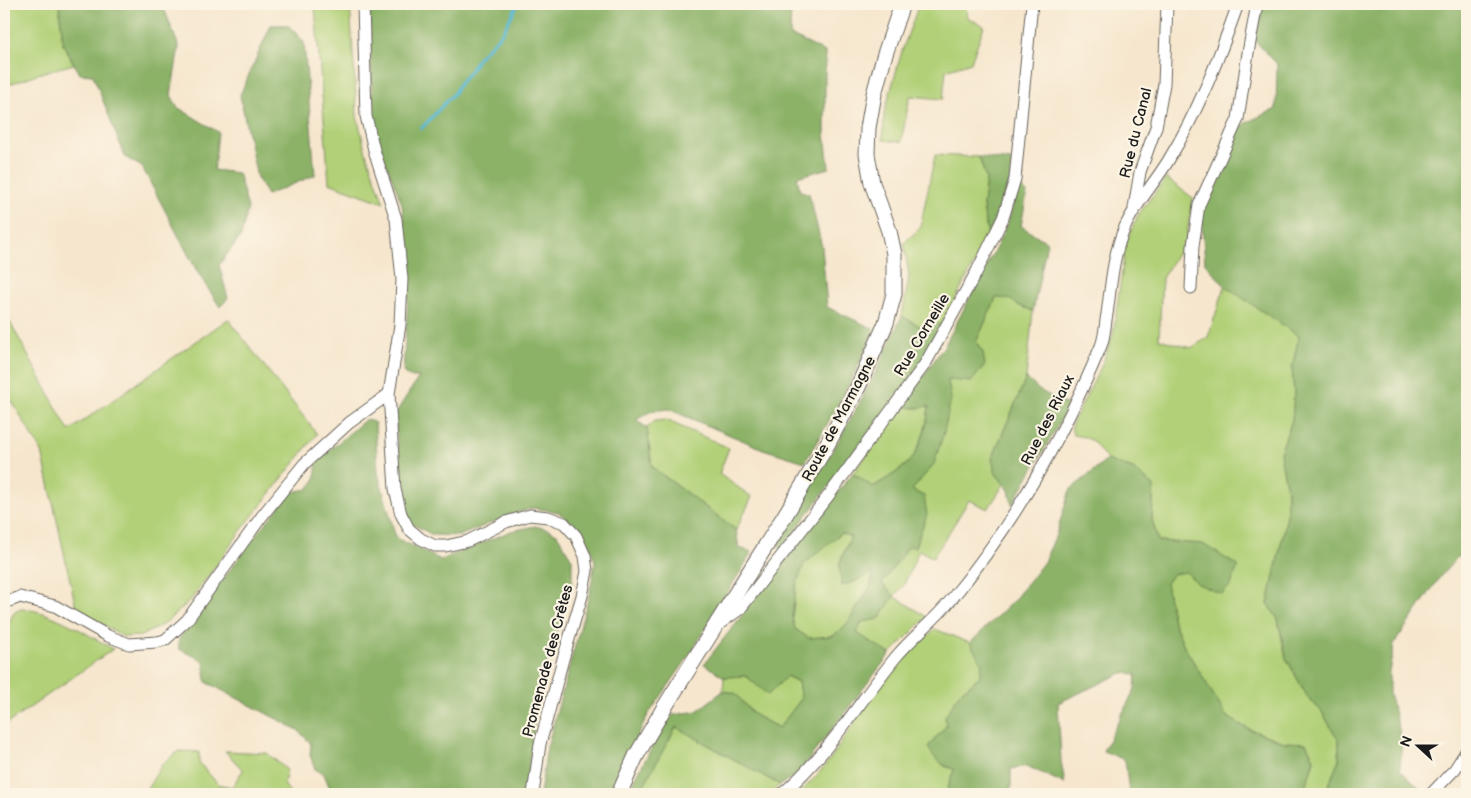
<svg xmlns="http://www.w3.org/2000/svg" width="1471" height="798" viewBox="0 0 1471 798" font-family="'Balsamiq Sans',sans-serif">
<rect width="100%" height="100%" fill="#fcf5e5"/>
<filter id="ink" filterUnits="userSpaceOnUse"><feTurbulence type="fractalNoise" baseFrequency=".02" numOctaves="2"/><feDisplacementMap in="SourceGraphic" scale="10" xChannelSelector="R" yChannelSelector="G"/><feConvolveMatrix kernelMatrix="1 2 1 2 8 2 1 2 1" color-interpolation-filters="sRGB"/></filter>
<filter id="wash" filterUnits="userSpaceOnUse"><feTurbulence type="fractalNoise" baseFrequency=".0096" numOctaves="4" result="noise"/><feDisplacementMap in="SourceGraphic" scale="20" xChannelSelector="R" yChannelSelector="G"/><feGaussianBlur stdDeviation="1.12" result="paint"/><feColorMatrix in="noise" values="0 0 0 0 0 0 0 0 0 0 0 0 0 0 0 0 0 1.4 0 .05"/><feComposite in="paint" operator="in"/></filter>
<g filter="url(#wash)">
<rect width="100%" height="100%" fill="#f6e6cd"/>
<path fill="#b1d077" stroke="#66764a" d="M4,4H59L63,44L74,64L44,72L4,86Z
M317,4H350L357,116L366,153L384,203L329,183L315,7Z
M919,4H966L967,17L984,26L971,62L946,70L943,99L910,96L901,142L883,140L884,114L902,51Z
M935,155L979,157L986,179L983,205L985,222L989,236L942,324L920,326L902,316L909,276L904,243L920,228Z
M1166,178L1193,198L1186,240L1162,278L1159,339L1191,348L1208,337L1225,286L1299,336L1292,368L1294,395L1292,421L1280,453L1287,491V516L1268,604L1278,619L1286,658L1307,696L1322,712L1339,741V760L1325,794H1304L1314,760L1306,743L1284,742L1246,728L1226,716L1185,648L1172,618L1166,583L1173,574L1186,571L1198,584L1203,544L1158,541L1152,519L1154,486L1133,469L1107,460L1093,441L1084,437L1073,435L1071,426L1101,367L1113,335L1126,243L1138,215Z
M996,298H1009L1020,306L1033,311L1026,378L992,459L996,474L1004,484L988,509L969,500L933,558L919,550L904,585L894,596L927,617L890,654L856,633L862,622L894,596L882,583L909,546L912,490L934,463L948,380L983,353L976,342Z
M4,311L69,431L228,319L317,434L243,528L190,601L164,624L141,636L124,637L76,608L42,452L4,388Z
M929,405C928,422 922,443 913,457C907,467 883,481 872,487L853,473L902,407L917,408Z
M666,420L729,448L719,474L752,497L736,530L652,467L647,428L655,421Z
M841,533L851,536L839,564L856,581L873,571L871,586L846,625L833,636L809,638L795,629L792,617L796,586L804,563Z
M21,609C49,609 88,635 113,649L4,726C4,702 0,630 14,613C16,611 18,610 21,609Z
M935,629L970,643L982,663L980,676L959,694L946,726L928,747L944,766L954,769L946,794H797C830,769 852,723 876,690C893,667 914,648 935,629Z
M746,676H786L798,682L801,699L779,728L753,714L735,693L723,691L724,677Z
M676,727L780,785L769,794H657L642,787Z
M179,751L199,752V763L218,784L232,787L243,770L225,751L267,753L287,770L284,784L291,794H144L163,763Z"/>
<path fill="#8cb268" stroke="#546742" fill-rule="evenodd" d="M59,4H156L165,11L179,47L171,95L177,107L218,132L214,170L238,173L248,208L241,236L219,265L228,298L220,307L198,273L142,167L125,157L93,75L80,74L63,44Z
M370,4H795L791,7L790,35L825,52V134L829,168L797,177L800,191L809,193L822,247L827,307L874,329C856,376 830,419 805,462L763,449L668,409L652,411L636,420L647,428L652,467L736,530L739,548L752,552L689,656L648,715L608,794H540L547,747L590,592L595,561L589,544L577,527L558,512L533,508L513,514L459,536L433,535L410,523L401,492L395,414L419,377H409L403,372L409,286L407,251L402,204L383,155L372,117Z
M1263,4H1467V544L1464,550L1440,577L1394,644L1389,672V693L1402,740L1400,770L1423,792L1420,794H1325L1339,760V741L1322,712L1307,696L1286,658L1278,619L1268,604L1287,516V491L1280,453L1292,420L1294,395L1292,368L1299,336L1225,286L1205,263L1201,209L1232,139L1245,123L1276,109L1277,64L1255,41Z
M271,25H288L304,42L315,175L267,195L257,178L240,95Z
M979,157L1011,161V178L989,236L985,222L983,205L986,179Z
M1018,184L1027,193L1021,226L1047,242L1033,311L1020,306L1009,299L996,298L976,342L983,353L985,365L971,382L948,380L951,398L944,432L934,464L912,490L924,496L927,515L915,547L909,546L882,583L894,596L879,619L862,622L857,633L890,654L798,773L780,785L676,727L643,787L657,794H629L637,775L669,716L697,711L723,691L735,693L753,714L779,728L801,699L798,682L787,676L768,695L746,676L724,677L704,664L853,473L873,487C883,481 907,467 913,457C922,444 928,421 929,406L917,408L902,407L945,345L998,244L1010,216ZM841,533L851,537L839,565L842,586L856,581L873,572L871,586L846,625L833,636L809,638L795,629L792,617L796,586L804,564Z
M902,316L920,326L942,324L922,363L781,549L776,541L838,442L874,376Z
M1026,378L1039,390L1069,406L1012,505L1009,490L996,474L992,459Z
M366,419L375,423L378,473L396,538L441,560L511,531L535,526L547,529L557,534L572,559V583L540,684L525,794H336L331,791L324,774L315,769L310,755L311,744L298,730L206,682L204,661L179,649V639L259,531L292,492L308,489L315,480L317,461Z
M1107,460L1133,469L1154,486L1152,519L1158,541L1203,544L1238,566L1231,585L1222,594L1198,584L1186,572L1173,574L1166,583L1172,618L1185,648L1226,716L1246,728L1284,742L1306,743L1314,759L1304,794H1131L1129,793L1125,760L1103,751L1135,689L1136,674L1122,673L1058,703L1061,761L1065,784L1027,766L1011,769V791L1012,794H946L954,769C941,765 934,759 928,747L946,726L945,716L959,694L980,676L982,663L970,643L1014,600L1044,562L1056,535L1070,490Z"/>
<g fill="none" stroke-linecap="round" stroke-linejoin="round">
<path stroke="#53b7d2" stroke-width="3" d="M421,129L454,93L459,84L470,71L478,58L502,33L518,4"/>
</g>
</g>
<g filter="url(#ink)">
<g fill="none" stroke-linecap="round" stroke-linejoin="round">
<g stroke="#68635a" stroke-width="13">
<path id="minor" d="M363,4L366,116L374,150L396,219L402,279L400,325L389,394L395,489L401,514L409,529L421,539L435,546H446L468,541L506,522L530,515L548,517L564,523L576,536L585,556L587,571L582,596L563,659L540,744L533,794
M1134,208L1140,172L1156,127L1164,84L1167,4
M1191,288L1193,246L1199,205L1238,119L1248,53L1257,4
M10,601L20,597L55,606L108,636L129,644L157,642L165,640L187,620L262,516L304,464L349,423L389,394
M719,624L740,609L829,495L925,364L977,271L1003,218L1015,179L1032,4
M782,794C827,755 858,704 895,658C911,638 933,622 950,601C1013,525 1063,437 1101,346C1105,336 1105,324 1107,314C1111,285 1113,254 1125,227C1136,203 1154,184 1168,161C1198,112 1219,58 1238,4
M1431,794L1455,769L1467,750"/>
</g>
<g stroke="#68635a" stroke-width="17">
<path id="tertiary" d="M619,794L636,756L664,708L787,512L828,443L858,387L886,323L894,294V254L889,231L872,183L867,154L868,128L874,94L884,57L902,4"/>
</g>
<use href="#minor" stroke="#fff" stroke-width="11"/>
<use href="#tertiary" stroke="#fff" stroke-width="15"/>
</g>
</g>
<g text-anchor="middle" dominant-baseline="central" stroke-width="4.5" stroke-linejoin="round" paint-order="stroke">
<g font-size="15" fill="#1c1c1c" stroke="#fcf5e5">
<text transform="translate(1136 133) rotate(-76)">Rue du Canal</text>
<text transform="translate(922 335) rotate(-59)">Rue Corneille</text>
<text transform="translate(839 419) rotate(-62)">Route de Marmagne</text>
<text transform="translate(1048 420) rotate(-63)">Rue des Riaux</text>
<text transform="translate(548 661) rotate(-75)">Promenade des Crêtes</text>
</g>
</g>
<rect width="1471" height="798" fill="none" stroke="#fcf5e5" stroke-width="20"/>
<g transform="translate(1418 746) rotate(291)" stroke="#fcf5e5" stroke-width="4" paint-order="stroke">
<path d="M0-4L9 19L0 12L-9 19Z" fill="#1c1c1c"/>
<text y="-8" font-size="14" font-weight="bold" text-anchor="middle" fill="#1c1c1c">N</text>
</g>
</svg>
